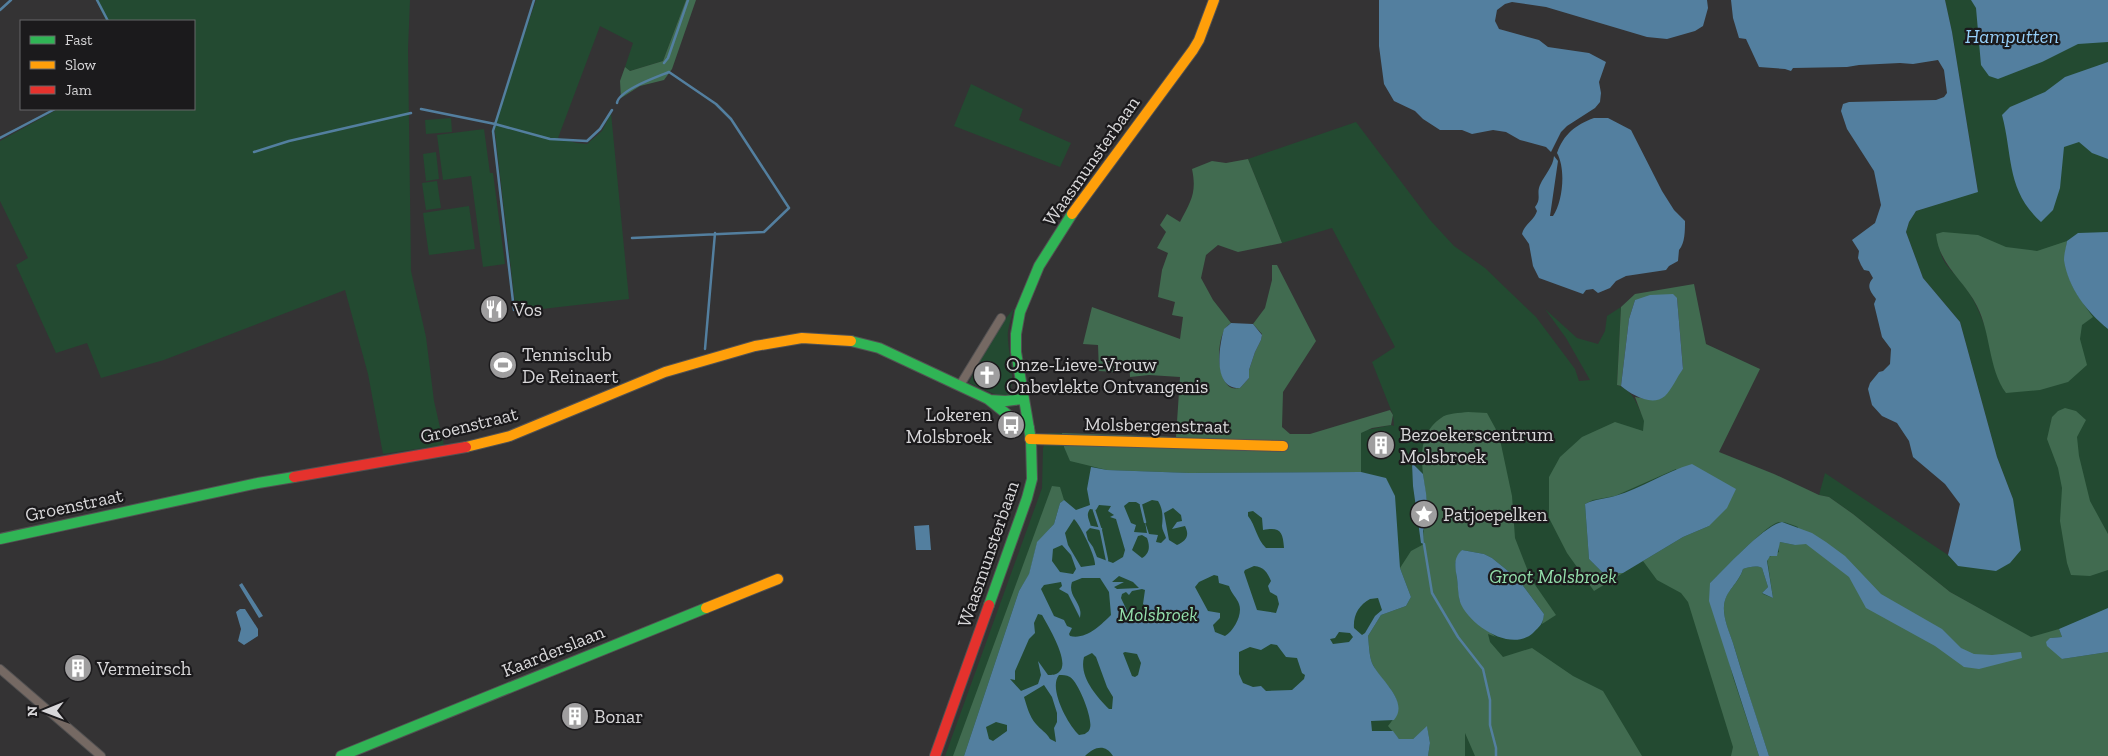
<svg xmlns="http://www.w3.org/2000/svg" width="2108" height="756" viewBox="0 0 2108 756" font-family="'Zilla Slab',serif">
<rect width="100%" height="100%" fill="#343334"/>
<path fill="#234a31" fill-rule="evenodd" d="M96,0H410L408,49L411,271L426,337L434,401L444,445L383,454L368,374L345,290L164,360L101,378L87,343L56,353L16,265L28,258L0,201V141L58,109H194V21H106Z
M536,0H686L663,61L630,71L625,67L633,43L600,26L558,138L577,143L587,144L602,131L611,113L629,299L516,312L494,124Z
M1945,0H2108V756H945L1042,488L1043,448L1048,433H1062L1064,447L1151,451L1367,430L1391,425L1394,426L1393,415L1372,362L1395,347L1332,228L1282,243L1248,159L1356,122L1430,220L1454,246L1485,268L1536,317L1575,369L1579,381L1590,380L1566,338L1545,309L1577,338L1598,344L1605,331L1607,316L1621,307L1617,385C1631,389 1636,401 1641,413L1871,563L2028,636L1950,592L1853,514L1829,497L1819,495L1825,473L1948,555L1958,566L2013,499L1997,457L1960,322L1923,278L1906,232L1909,222L1916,211L1978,191L1952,32ZM1940,234L1995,332L1986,329C1980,314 1975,300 1965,287C1951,267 1936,262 1940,234Z
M971,84L1023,109L1019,120L1071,143L1060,167L954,126Z
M451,118L452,132L426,134L425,120Z
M484,129L490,173H493L505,264L483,267L471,176L443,180L437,135Z
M436,152L439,179L426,181L423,154Z
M437,181L441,208L426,210L422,183Z
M469,206L475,249L429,255L423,213Z
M1014,308C1012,315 1009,324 1008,331C1006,349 1019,383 1007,396H999L969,383C981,356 995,331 1014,308Z"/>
<path fill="#416b50" d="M686,0H696L672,69L664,80L640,86L621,98L620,81L625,67L630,71L663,61Z
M1248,159L1282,243L1238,252L1218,245L1206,255L1201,278L1213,300L1231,323C1215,331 1215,381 1232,388C1235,389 1238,388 1240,388L1249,378V370L1255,352L1261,340L1262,334L1253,324L1265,308L1272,280V265H1277L1316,341L1283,392L1282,427L1290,434H1310L1390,410L1393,415L1391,425L1372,428L1361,433V472L1190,473L1107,470L1070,461L1064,447L1062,433L1176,437L1180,377L1149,375L1130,377L1129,361H1116V372L1099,371L1098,345L1083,344L1092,307L1180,339L1183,317L1172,315L1175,302L1158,297L1162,270L1168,253L1157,248L1166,232L1160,225L1167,214L1180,222C1191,201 1197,193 1192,169L1212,161L1226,163Z
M1943,232L1978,235L2006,247L2037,251L2067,241C2061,275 2074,290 2093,317L2082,325L2080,339L2087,365L2068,382L2040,390L2006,393C1988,368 1991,333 1977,306C1964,280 1939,265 1936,234Z
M1694,284L1706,344L1760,369L1719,452L1774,474L1819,495L1829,497L1853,514L1950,592L2031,637L2059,629L2062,637L2050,638L2062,659L2108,652V756H1769C1757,720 1745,683 1734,646C1730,634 1723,619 1724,606C1725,590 1739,584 1743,569C1749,567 1757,565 1762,568L1768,587L1762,593L1763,594L1773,598L1767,558L1779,552L1778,545L1780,542L1795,545L1798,527C1792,525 1783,520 1776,523C1761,530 1724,570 1710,583L1733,677L1759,756H1731L1733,747L1688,602L1681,593L1657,580L1643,561L1683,537L1709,526L1676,469L1615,496L1593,500L1585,504L1589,559L1603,573H1623L1594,591L1567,553L1549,518V477L1560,457L1582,437L1615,422L1643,431L1644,421L1635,397L1653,400L1683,369L1677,298L1635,300L1629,319L1621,386L1617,385L1621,307L1635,294Z
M2065,408L2076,411L2086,420L2077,437L2079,456L2090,501L2108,534V570L2090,576L2071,575L2067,563L2060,521L2062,488L2058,468L2047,439L2052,417L2058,411Z
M1468,412L1487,413L1499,435L1512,496L1515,538L1531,579L1556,615L1542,624L1544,614L1518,579L1492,558L1484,554L1462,550L1455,563L1460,602L1483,627L1496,637L1488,634L1490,642L1503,657L1532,648L1573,676L1603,691L1642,756H1475L1465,733V756H1428L1430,743L1427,727L1413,739H1399L1388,726C1412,698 1384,688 1372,663C1369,655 1369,644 1368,636L1381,615L1406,606L1411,597L1400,568L1411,551L1424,544C1421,530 1428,518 1427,505C1425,476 1411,439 1441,418C1447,413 1460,413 1468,412Z
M1052,486L1060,487L1064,500L1060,503L1054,524L1037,543L1029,575L1019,591L964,756H953Z"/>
<path fill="#537f9f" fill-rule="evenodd" d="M1379,0H1707L1708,8L1703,26L1695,31L1667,39L1647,37L1546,7L1512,2L1505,4L1497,10L1495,21L1499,29L1539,40L1548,47L1589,53L1606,62L1599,82L1601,93L1600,102L1595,108L1567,126L1561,132L1551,152L1546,147L1520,140L1506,132L1493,130L1472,134L1462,130H1440L1423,119L1415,111L1394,101L1384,84L1379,46Z
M1731,0H1945L1952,32L1978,192L1916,211L1909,222L1906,232L1923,278L1960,322L1997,457L2013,499L2021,550L2010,563L1996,571L1958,566L1948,555L1960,504L1945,484L1913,457L1909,441L1897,423L1882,416L1872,405L1868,389L1870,383L1879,372L1883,371L1890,364L1891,349L1882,337L1874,304L1876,299C1870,291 1866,286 1873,278L1869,271L1864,270L1861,265L1858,258L1859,251L1852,240L1875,223L1881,205L1874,171L1847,129L1841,111L1843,104L1849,102L1936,100L1944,97L1947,93L1944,70L1938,60L1913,64L1900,63L1859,65L1847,67L1793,68L1791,71L1785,69L1759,67L1746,39L1739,38L1733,18Z
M1971,0H2108V42L2078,44L2042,62L1998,79L1989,76L1981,65L1976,8Z
M2108,62V159L2092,153L2079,142L2064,147L2060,188L2053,210L2041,222C2006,190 2013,156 2002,115L2010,107L2045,92L2065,77Z
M1594,118H1608L1631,130L1662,191L1674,210L1685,221C1685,231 1685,243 1679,250L1678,261L1669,266L1666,270L1626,276L1616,281L1610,288L1598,293L1593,289L1586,290L1583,294L1539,278L1533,266L1529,244L1522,234C1525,223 1534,221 1537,211L1535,207C1542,198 1536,194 1540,185C1545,174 1553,167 1554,156L1558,161L1550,216H1553C1563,201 1566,169 1557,153C1564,134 1575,125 1594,118Z
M2108,232V329C2087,312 2068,288 2064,260C2064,254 2066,247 2067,241L2078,233Z
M1673,294L1677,298L1683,369C1677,377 1672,389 1665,396C1652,407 1632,395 1621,386L1629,319L1635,300L1650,295Z
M1231,323L1253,324L1262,335L1261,340L1255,352L1249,370V378L1240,388C1212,389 1219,346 1224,329Z
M1412,463L1423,474L1426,493L1428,515L1423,531L1424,544L1421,543L1413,486Z
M1692,464L1736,489L1727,508L1709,526L1683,537L1623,573H1603L1589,559L1585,504C1595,499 1605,499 1615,496C1642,488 1665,472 1692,464Z
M1091,467L1107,470L1190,473L1361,472L1386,478L1395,496L1400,568L1411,597L1406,606L1381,615L1368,636C1369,644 1369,655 1372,663C1379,679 1410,701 1394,720L1371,721L1372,731H1393L1399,739H1413L1427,726L1430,743L1428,756H1113C1105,743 1094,747 1085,756H964L1019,591L1029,574L1037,542L1054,524L1060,503L1064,500L1076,510L1090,505L1087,489ZM1152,500L1158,501C1163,509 1163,517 1162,526C1162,530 1165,534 1166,538L1161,543L1156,542L1158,535L1149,534L1145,522L1147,533L1134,532L1136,525L1131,523L1124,506L1129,502H1136L1141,505ZM1099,505L1111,506L1108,511L1114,515L1110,517L1116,519L1125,550L1123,557L1113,563L1097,557L1093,547L1088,540L1086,532L1091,527C1090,520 1085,516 1090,509L1096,510ZM1173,508L1181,515L1182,521L1177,522L1172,529L1185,526C1190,536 1186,541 1177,545L1169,540L1164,513ZM1253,511L1262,518L1263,530C1279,527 1283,530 1284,548H1266C1256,538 1256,526 1248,516V512ZM1074,519C1080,524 1096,557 1095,565L1081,567L1068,545L1065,533ZM1142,535L1147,538C1150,546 1150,553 1142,558L1132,550L1138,536ZM1062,545L1071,555L1076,569L1073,574L1060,572L1052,561L1053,549ZM1254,566C1264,567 1267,572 1271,581L1268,586L1270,592L1277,596L1279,604L1276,613L1257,610L1244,572L1245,570ZM1214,575L1218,576L1219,583L1229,586C1231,593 1237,598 1239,604C1243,614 1234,631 1225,636L1215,632L1213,625L1220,618V613L1208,611L1195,587L1199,582ZM1119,576L1133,582L1139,588L1117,589L1114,587L1124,582H1112ZM1082,578H1100L1109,592L1111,615C1101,625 1086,640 1070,636L1069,634L1072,628L1067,626L1064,620L1054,616L1041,589L1044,585L1061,582L1062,586L1059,589L1068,594L1080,618C1080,616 1081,613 1080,610C1078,600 1068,594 1072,582ZM1142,589L1145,590L1143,604L1148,608V611L1139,615H1129L1121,598L1122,594L1126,592L1129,595L1132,591ZM1370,599L1378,598L1382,610L1375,616L1365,633L1362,635L1354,628C1353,615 1359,605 1370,599ZM1038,614L1042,615C1048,626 1071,663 1059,672C1056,675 1052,675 1048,675L1038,661L1041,675L1038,684L1021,691L1010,679L1015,680V671L1029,639L1035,633L1034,623ZM1339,632L1350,633L1353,637L1349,642L1333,644L1330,639L1335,638ZM1271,644L1277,645L1286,657L1297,658L1302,673L1305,675L1304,679L1292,690L1266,691L1261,686L1253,687L1243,683L1239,674V652L1250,647L1261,650ZM1125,652L1137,654L1141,663L1138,675L1135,677L1132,676L1123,653ZM1092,653L1096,657L1107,687L1113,697L1112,709H1109C1095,695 1079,676 1084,657ZM1059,675C1063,675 1066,675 1070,677C1079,683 1093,719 1090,728C1089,732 1087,732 1085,734L1079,735C1068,725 1048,688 1059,675ZM1044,685L1052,697L1057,713V722L1054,728L1056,742L1050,739C1046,732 1041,730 1036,724C1029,716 1027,706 1024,697ZM996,722L1007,725V731L993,741L989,739L986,727Z
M1782,522L1812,533L1826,542L1845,556L1881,594L1942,629L1961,648L1974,654L1992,655L2021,652L2022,658L1979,669L1964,667L1935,646L1866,608L1849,577L1806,544L1795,545L1780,542L1777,556H1770L1767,561L1773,598L1762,593L1768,587L1762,568C1757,565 1749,567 1743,569C1739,583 1725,591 1724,606C1723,618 1729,631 1733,643C1744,681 1757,718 1769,756H1759L1709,601L1710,583C1726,568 1763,526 1782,522Z
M929,525L931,550H916L914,526Z
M1462,550L1484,554L1492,558L1518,579L1544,614C1543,624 1540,626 1533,633C1511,653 1469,625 1460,602C1458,595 1458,586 1457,578C1455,567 1453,558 1462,550Z
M242,583L263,616L259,618L239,585Z
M2108,608V652L2062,659L2047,646L2046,642L2050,638L2062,637L2059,629Z
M240,609H245L258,629V636L244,645L238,641L241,629L236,612Z"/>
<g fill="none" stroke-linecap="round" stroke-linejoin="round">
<path stroke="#537f9f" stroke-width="2.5" d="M97,0L108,21
M0,10L11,0
M664,63L668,58L688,0
M617,103C619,90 657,77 669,72L716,104L731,119L789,208L764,232L632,238
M421,109L495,124L550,139L587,141L600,129L612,110
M0,138L55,109
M254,152L289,141L411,113
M514,310L493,131L534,0
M705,349L715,233
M1141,505L1145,522
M1094,510L1101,531L1107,560
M1091,527L1101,529
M1424,544L1432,593L1458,637L1483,669L1490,700V725L1496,748V756"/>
<g stroke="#525152" stroke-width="10">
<path id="street" d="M960,385L1001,318
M0,669L101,756"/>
</g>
<g stroke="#525152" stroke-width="12">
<path id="fast" d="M851,341L879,348L988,399L1008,415L1029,427
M989,400L1006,401L1023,399
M0,539L258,483L294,477
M989,605L1027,498L1032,479L1031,440L1016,352V334L1020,312L1039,266L1072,214
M341,756L706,608"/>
</g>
<g stroke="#525152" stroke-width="12">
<path id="slow" d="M1072,214L1193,50L1199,40L1214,0
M1030,439L1283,446
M466,447L510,436L665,372L755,346L802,338L851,341
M706,608L778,579"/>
</g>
<g stroke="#525152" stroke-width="12">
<path id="jam" d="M294,477L466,447
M935,756L989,605"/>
</g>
<use href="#street" stroke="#756963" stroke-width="8"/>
<use href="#fast" stroke="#30b455" stroke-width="10"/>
<use href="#slow" stroke="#ff9f0a" stroke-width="10"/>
<use href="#jam" stroke="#e5322d" stroke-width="10"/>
</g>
<defs>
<g id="restaurant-disc" transform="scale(1.4375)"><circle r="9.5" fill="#9f9e9f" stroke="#1b1a1c"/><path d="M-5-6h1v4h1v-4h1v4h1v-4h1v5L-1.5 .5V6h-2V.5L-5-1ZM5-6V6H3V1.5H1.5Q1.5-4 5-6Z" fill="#fff"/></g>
<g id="stadium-disc" transform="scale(1.4375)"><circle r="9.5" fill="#9f9e9f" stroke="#1b1a1c"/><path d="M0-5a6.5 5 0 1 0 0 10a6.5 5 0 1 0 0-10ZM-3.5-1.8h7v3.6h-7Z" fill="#fff"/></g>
<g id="church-disc" transform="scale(1.4375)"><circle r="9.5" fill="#9f9e9f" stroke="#1b1a1c"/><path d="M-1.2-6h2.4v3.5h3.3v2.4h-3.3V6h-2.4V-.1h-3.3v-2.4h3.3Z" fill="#fff"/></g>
<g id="bus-disc" transform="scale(1.4375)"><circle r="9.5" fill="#9f9e9f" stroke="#1b1a1c"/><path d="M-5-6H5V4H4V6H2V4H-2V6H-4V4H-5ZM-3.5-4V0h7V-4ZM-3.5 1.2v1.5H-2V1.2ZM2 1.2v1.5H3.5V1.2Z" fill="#fff"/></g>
<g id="building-disc" transform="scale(1.4375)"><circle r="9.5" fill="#9f9e9f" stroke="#1b1a1c"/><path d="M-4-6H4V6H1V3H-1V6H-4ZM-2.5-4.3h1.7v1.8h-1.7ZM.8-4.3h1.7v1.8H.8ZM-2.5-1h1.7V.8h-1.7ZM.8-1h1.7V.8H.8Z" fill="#fff"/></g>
<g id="sight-disc" transform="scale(1.4375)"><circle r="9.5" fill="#9f9e9f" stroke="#1b1a1c"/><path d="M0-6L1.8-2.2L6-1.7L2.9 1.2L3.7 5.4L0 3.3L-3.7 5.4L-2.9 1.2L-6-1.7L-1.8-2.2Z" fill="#fff"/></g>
</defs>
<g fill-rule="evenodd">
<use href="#restaurant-disc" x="494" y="309"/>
<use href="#stadium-disc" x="503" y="365"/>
<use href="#church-disc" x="987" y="375"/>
<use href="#bus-disc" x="1011" y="425"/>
<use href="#building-disc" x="1381" y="445"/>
<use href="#sight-disc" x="1424" y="514"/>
<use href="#building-disc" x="78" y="668"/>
<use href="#building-disc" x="575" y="716"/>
</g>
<g text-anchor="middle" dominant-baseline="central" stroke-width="4.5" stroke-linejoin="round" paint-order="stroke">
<g font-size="19" fill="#d8d7d9" stroke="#1b1a1c">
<text transform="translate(1091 161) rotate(-55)">Waasmunsterbaan</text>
<text transform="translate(469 425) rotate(-14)">Groenstraat</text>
<text transform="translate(1157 425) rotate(1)">Molsbergenstraat</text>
<text transform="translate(74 505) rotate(-12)">Groenstraat</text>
<text transform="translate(988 554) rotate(-71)">Waasmunsterbaan</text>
<text transform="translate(553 651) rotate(-22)">Kaarderslaan</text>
</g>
<g font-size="19" fill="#d8d7d9" stroke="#1b1a1c" text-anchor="start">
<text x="513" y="309">Vos</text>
<text x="522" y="354">Tennisclub<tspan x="522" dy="22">De Reinaert</tspan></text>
<text x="1006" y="364">Onze-Lieve-Vrouw<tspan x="1006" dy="22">Onbevlekte Ontvangenis</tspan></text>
<text x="992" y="414" text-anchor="end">Lokeren<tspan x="992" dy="22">Molsbroek</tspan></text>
<text x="1400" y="434">Bezoekerscentrum<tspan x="1400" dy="22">Molsbroek</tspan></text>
<text x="1443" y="514">Patjoepelken</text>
<text x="97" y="668">Vermeirsch</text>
<text x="594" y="716">Bonar</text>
</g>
<g font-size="19" font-style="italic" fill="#94e0ac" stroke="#1b1a1c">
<text x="1553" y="576">Groot Molsbroek</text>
<text x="1158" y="614">Molsbroek</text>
</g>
<g font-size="20" font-style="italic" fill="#97d0fa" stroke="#1b1a1c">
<text x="2012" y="36">Hamputten</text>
</g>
</g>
<rect x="20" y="20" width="175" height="90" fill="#1b1a1c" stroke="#676668"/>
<rect x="30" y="36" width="25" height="8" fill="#30b455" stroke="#676668"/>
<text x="65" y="45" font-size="15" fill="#d8d7d9">Fast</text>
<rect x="30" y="61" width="25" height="8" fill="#ff9f0a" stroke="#676668"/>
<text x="65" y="70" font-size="15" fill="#d8d7d9">Slow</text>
<rect x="30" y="86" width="25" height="8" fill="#e5322d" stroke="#676668"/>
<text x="65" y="95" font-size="15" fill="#d8d7d9">Jam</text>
<g transform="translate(45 711) rotate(269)" stroke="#1b1a1c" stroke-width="4" paint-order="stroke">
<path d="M0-4L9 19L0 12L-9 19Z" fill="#d8d7d9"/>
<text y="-8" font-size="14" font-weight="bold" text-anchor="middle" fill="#d8d7d9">N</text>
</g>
</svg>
